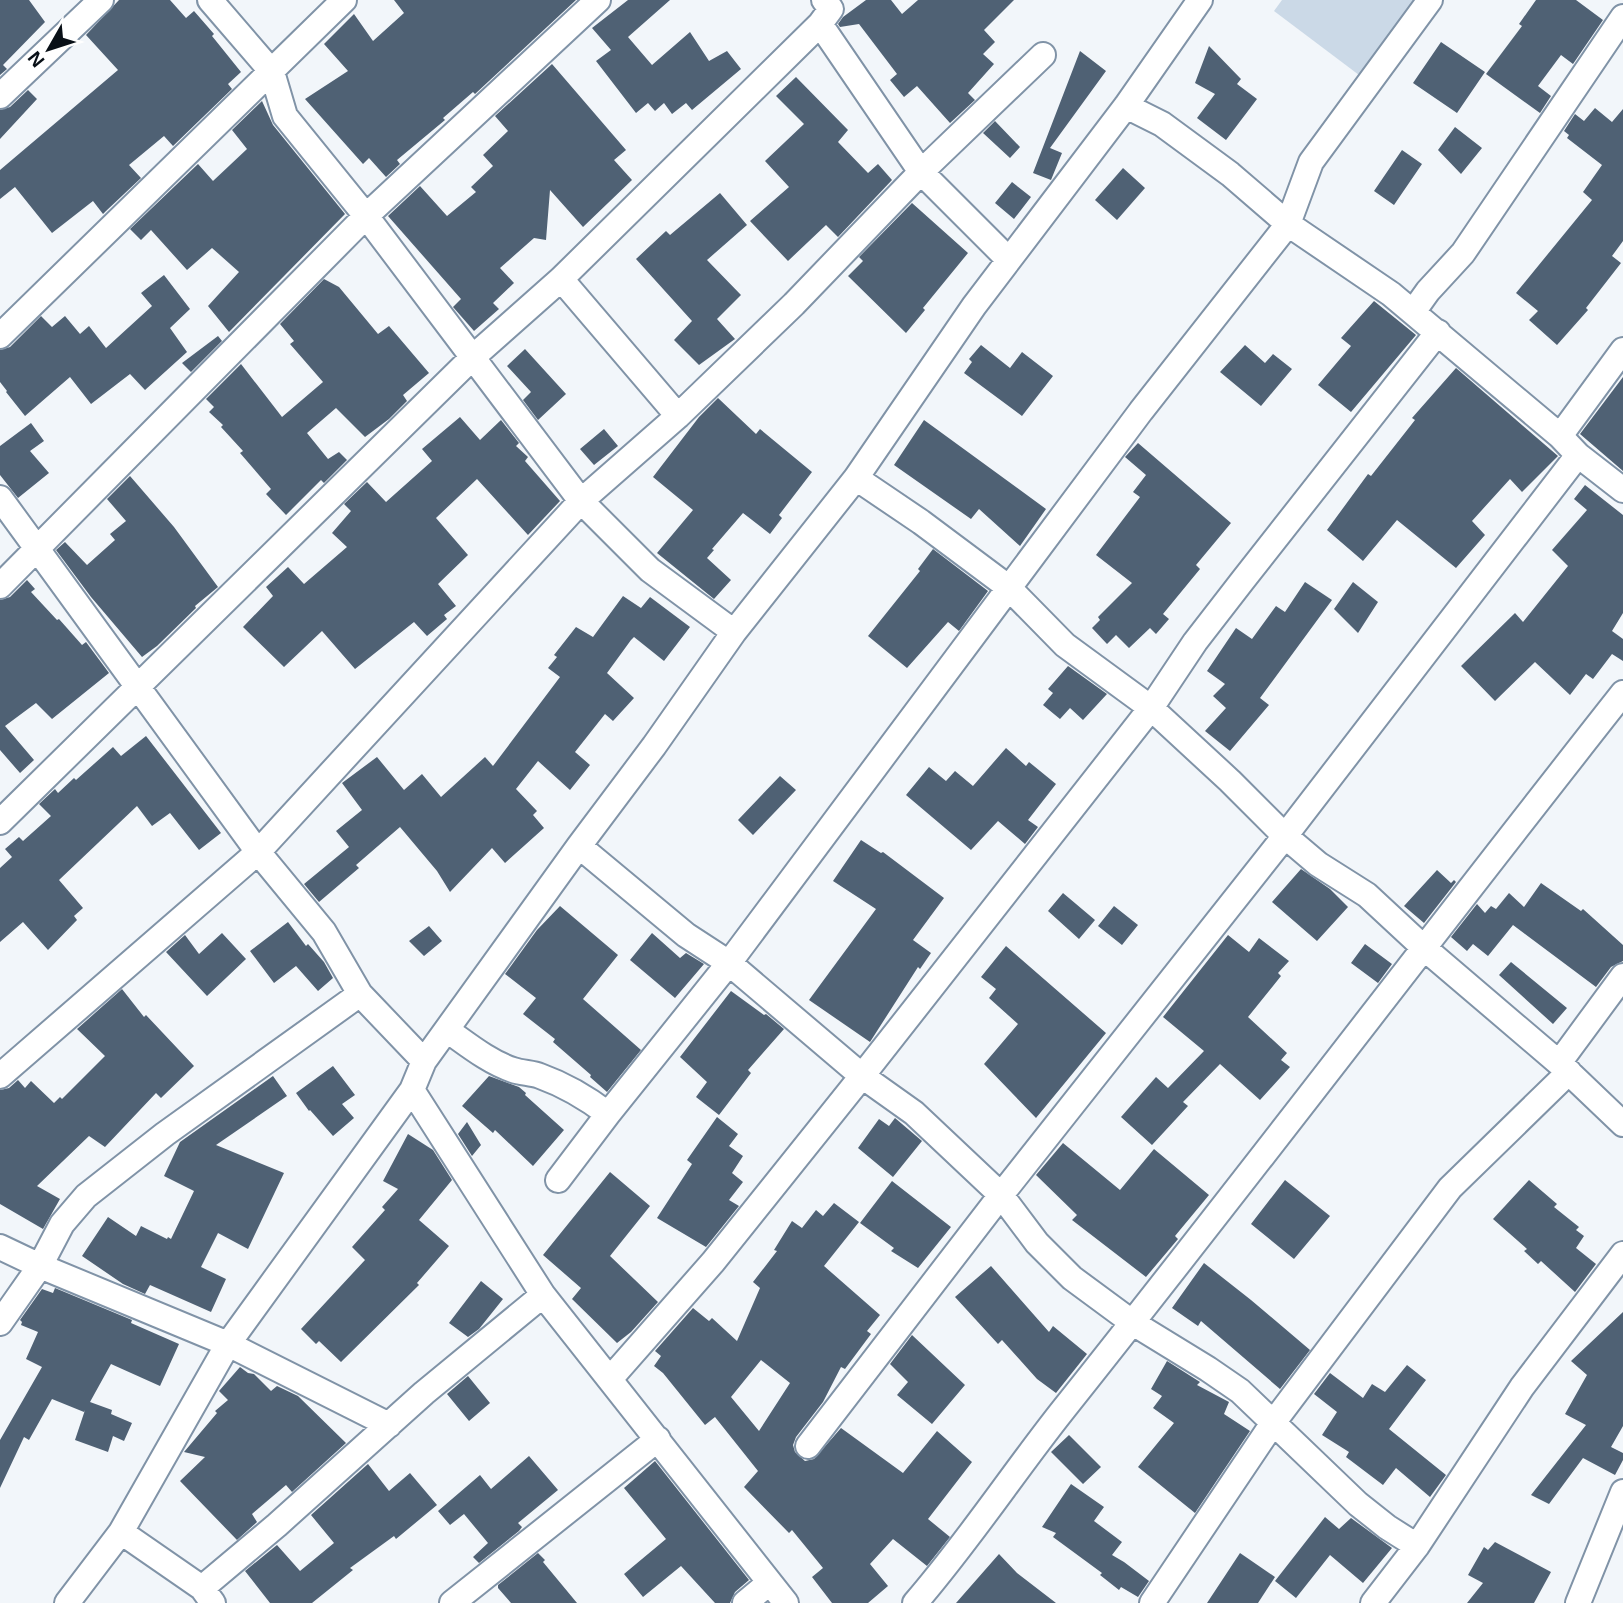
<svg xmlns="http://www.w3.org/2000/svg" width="1623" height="1603" viewBox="0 0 1623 1603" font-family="Helvetica,sans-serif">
<rect width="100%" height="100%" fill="#f2f6fa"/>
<path fill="#cbd9e7" d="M1282,0H1415L1359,75L1274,11Z"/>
<path fill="#4f6174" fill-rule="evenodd" d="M0,0H29L45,22L3,65L7,69L0,75Z
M119,0H170L186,18L194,11L214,34L212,36L241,72L228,84L232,89L173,146L164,136L129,165L141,178L106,211L103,214L93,201L52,233L15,187L0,199V170L118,70L86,35Z
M394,0H576L475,94L473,92L443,118L445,120L397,160L400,164L386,177L369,158L363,164L305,99L348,71L324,44L354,14L373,41L404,13Z
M628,0H670L628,37L652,65L690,32L709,61L727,51L741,69L692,110L686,103L672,114L664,103L655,111L648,103L636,113L596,61L611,50L592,28Z
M866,0H891L902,14L918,0H1014L984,30L995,42L983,54L994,64L968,93L975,100L950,123L917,86L904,97L890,80L897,74L859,24L840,27L838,24L843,17Z
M1536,0H1576L1603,20L1573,64L1561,55L1538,86L1551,96L1540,113L1486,74L1522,26L1519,24Z
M1441,42L1485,72L1457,113L1413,83Z
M1209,46L1241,79L1237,84L1257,99L1226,140L1197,118L1215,94L1195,83Z
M1080,51L1106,71L1050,148L1062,153L1051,180L1033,173Z
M552,64L626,150L614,160L632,180L583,227L550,190L546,240L534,238L500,268L514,283L493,303L499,309L474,331L453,307L461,299L388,216L420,186L447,216L476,192L471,187L493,166L483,155L508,131L495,116Z
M796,77L848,130L838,142L868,173L878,164L892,180L838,237L826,225L788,261L750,221L789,187L765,161L804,124L776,96Z
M28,90L37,99L0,139V110L10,107Z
M262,101L273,125L345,214L229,332L208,306L239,272L212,248L187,270L151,230L141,240L130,229L198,164L213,181L247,149L232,130Z
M1595,108L1612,122L1623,109V241L1612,256L1621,263L1586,308L1588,310L1557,345L1529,320L1538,311L1516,293L1592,200L1583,192L1602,165L1567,138L1569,135L1564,131L1575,114L1584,121Z
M995,121L1020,147L1010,158L983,133Z
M1455,127L1482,148L1461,174L1438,150Z
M1402,150L1422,164L1394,205L1374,191Z
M1123,168L1145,188L1117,220L1095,200Z
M1012,182L1031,197L1014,219L995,203Z
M720,193L747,225L707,260L741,295L717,319L735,339L699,365L674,340L692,321L636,259L666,231L670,235Z
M912,203L968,253L923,308L925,310L906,333L848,276L863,261L859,257Z
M164,275L190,309L170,328L187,352L145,390L130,374L91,404L70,377L25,416L6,392L7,391L0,382V350L10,347L41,316L52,327L65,316L80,334L89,326L106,348L152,306L141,293Z
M324,279L339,287L378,334L389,326L429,373L403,395L407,401L389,419L365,437L336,408L307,433L328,459L339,452L347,460L324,483L321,480L286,515L266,494L271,489L240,453L243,451L221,427L223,425L209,412L214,407L206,399L241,364L282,417L323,382L290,344L294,341L280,324Z
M1374,301L1416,335L1351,412L1318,385L1351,346L1341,338Z
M218,336L222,341L191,372L182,363Z
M981,345L1010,368L1022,352L1053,376L1022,416L964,373L972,362L969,359Z
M1245,345L1265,363L1273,354L1292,369L1261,406L1220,372Z
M525,349L566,394L538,420L523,400L531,392L507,366Z
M1456,368L1558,456L1522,492L1510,479L1472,521L1485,535L1456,568L1397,520L1363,561L1327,530L1368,474L1371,476L1415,420L1412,418Z
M1623,377V471L1580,434Z
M718,398L756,434L760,429L812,472L779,515L782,518L770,534L743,513L712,549L714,550L707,558L731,580L714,599L657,553L693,510L653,477L699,417Z
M460,417L480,440L501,420L519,443L516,446L528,457L525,461L560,501L528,535L477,479L436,518L468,555L438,584L456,606L444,615L447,619L427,636L414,622L355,669L322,631L284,667L243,627L273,596L266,587L288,567L304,584L347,547L332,533L351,511L344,504L367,482L386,502L432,461L422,449Z
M924,420L1046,509L1020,546L979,509L971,519L894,465Z
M31,423L44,441L30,451L49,473L18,498L0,475V446Z
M604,429L618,446L594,465L580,449Z
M1138,443L1231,523L1196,565L1200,569L1163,614L1169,619L1156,634L1150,628L1129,648L1116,635L1107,644L1092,628L1100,620L1098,617L1132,583L1096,555L1140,497L1133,492L1146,475L1125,457Z
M130,476L174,527L218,587L195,606L196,608L157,646L142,657L91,597L56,550L65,542L87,565L115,540L110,534L126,521L107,499Z
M1585,485L1623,515V613L1612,631L1623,639V661L1612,654L1593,679L1586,674L1570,695L1535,662L1495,701L1461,666L1515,613L1523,622L1568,566L1552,550L1587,510L1574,499Z
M933,549L988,591L959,631L948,622L907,668L868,636L920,571L918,569Z
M27,580L35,589L31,592L57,620L59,619L82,645L86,642L109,673L52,719L36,703L5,726L34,760L20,773L0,750V600L10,597Z
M1305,582L1332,600L1260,698L1269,705L1230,751L1205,731L1226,708L1213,696L1225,684L1207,671L1236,628L1252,639L1276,606L1285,612Z
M1353,582L1378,602L1358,633L1334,609Z
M623,596L641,608L650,597L690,627L664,661L634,637L631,640L607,673L634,698L613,721L605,714L575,752L590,765L570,790L538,761L516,789L537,811L533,815L544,828L505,863L492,848L450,892L437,871L400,827L356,865L359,868L319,902L304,884L349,847L336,831L362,810L342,783L377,757L404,790L422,774L441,797L485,757L493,766L560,677L548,668L557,657L554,655L576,627L593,637Z
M1068,666L1107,694L1083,720L1070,708L1060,719L1043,705L1053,693L1048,689Z
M146,736L221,833L199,850L170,813L152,826L137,806L59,880L83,908L74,916L77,920L48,950L23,922L0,942V868L12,857L5,849L19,837L23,841L51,816L39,804L55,789L58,793L74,778L76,780L113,747L121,756Z
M1006,748L1026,766L1029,762L1056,784L1028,820L1038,827L1025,844L998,821L971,850L906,795L929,767L946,781L955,771L973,786Z
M780,776L796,790L753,835L738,820Z
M861,840L881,853L883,852L944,898L913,940L931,953L920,969L918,967L870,1042L809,1000L876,909L833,881Z
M1301,869L1330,889L1348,907L1317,941L1272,902Z
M1437,870L1451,883L1454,880L1456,882L1424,923L1404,906Z
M1541,883L1581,911L1583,909L1623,945V961L1611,967L1596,987L1513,925L1488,956L1473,944L1467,951L1451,937L1477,904L1485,913L1491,906L1496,909L1509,893L1524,907Z
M1063,893L1095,920L1079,939L1048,911Z
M560,906L618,955L583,999L641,1050L607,1092L590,1077L591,1075L553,1042L555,1039L523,1014L536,998L505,974L537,930Z
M1114,906L1138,925L1122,945L1098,926Z
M288,922L306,946L308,944L324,962L333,978L318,991L296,966L274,983L250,951Z
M429,926L442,941L424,956L409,941Z
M222,933L246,959L207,996L166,952L185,935L199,954Z
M652,933L680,958L686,953L704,964L675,998L630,960Z
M1228,935L1249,952L1259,938L1289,961L1278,973L1281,976L1248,1017L1287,1053L1281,1060L1290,1067L1260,1100L1220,1064L1183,1102L1188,1106L1152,1145L1121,1117L1156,1077L1168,1088L1204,1051L1163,1017Z
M1365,944L1392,964L1378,983L1351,963Z
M1006,946L1106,1033L1036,1118L984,1064L1018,1024L989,998L996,989L981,977Z
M1511,962L1567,1008L1553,1024L1499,975Z
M122,989L144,1017L146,1015L194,1066L161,1098L156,1093L105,1147L89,1136L37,1186L60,1199L43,1229L0,1204V1090L9,1088L18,1080L25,1088L31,1081L54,1103L60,1097L62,1099L105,1056L77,1029Z
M731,991L764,1015L766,1014L784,1029L748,1070L751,1073L719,1115L696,1097L707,1082L680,1057Z
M333,1066L355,1095L342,1104L354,1118L333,1136L310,1110L309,1111L296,1093Z
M273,1076L287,1096L216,1145L284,1173L248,1249L218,1233L201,1267L226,1279L211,1312L150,1285L145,1294L123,1284L82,1256L108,1217L136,1236L141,1226L167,1239L168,1237L171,1239L194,1191L164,1176L180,1142Z
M489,1076L519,1087L526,1093L525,1095L564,1130L533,1166L495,1130L493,1133L462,1106Z
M717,1117L738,1134L729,1146L743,1156L732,1173L743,1182L729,1200L739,1206L706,1247L657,1218L692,1164L687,1160Z
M895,1118L922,1141L893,1177L858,1148L879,1119L889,1126Z
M467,1122L481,1145L472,1156L458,1134Z
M408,1134L433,1150L452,1180L419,1220L449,1246L417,1283L419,1285L341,1362L319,1341L316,1344L301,1329L365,1260L352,1247L385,1210L382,1207L398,1189L383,1181Z
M1063,1143L1120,1190L1154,1149L1209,1195L1175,1236L1178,1239L1146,1277L1072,1220L1077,1215L1036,1175Z
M610,1172L650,1206L610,1256L658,1302L631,1332L617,1343L572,1299L581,1288L543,1255Z
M1285,1180L1330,1216L1294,1259L1251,1224Z
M1529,1180L1557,1204L1554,1207L1579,1227L1576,1230L1584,1236L1576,1248L1596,1264L1575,1292L1541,1261L1538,1264L1524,1251L1527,1249L1493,1219Z
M892,1181L951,1227L918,1268L891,1251L894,1248L860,1223Z
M834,1203L859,1222L824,1266L880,1315L867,1331L871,1334L845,1369L841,1367L823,1402L796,1437L793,1445L795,1452L805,1461L814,1459L841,1428L903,1473L937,1431L972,1462L928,1519L950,1537L927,1566L893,1539L870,1564L888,1586L868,1603H832L812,1577L823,1568L792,1530L789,1533L744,1487L758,1471L715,1417L705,1425L663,1373L654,1366L661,1356L655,1351L693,1308L709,1321L712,1318L737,1341L760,1288L753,1282L777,1251L774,1250L792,1221L802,1228L816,1210L823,1216ZM761,1360L790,1383L759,1431L731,1397Z
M1204,1263L1251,1300L1310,1350L1280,1389L1201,1321L1198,1326L1172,1308Z
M991,1266L1049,1332L1053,1326L1087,1354L1056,1393L1037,1379L1002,1340L998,1344L955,1297Z
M481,1281L503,1299L479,1329L468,1337L449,1323Z
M55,1288L132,1320L131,1323L179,1344L160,1386L111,1364L90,1402L112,1410L111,1414L132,1423L124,1441L113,1436L108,1452L75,1440L85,1410L84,1412L52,1399L29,1440L24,1437L0,1488V1440L42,1367L26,1359L38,1332L21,1325L22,1322L20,1320L42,1289L53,1293Z
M1623,1312V1426L1611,1447L1623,1453V1460L1615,1475L1583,1458L1549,1504L1531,1495L1586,1425L1565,1414L1587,1375L1571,1361Z
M912,1335L965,1385L932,1424L897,1395L908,1382L890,1364Z
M1167,1361L1200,1382L1197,1385L1229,1402L1224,1414L1250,1431L1195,1513L1138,1467L1174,1423L1153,1408L1162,1396L1151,1389Z
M1407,1365L1426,1380L1389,1429L1446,1475L1430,1497L1396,1468L1383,1485L1346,1457L1349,1452L1322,1435L1337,1412L1314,1394L1330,1373L1363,1398L1372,1384L1385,1392Z
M240,1367L248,1373L254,1374L271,1391L277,1386L298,1396L346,1443L292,1492L286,1485L252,1514L257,1522L237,1540L180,1481L205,1457L184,1452L217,1413L215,1411L228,1400L219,1391Z
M468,1376L490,1403L469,1421L447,1394Z
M1069,1435L1101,1467L1083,1484L1051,1452Z
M529,1456L558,1490L518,1523L522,1527L519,1531L479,1563L473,1557L488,1543L464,1514L450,1525L438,1511L480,1475L491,1489Z
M655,1461L749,1580L735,1592L730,1603H715L681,1566L643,1597L624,1574L666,1539L624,1488Z
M368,1464L389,1491L410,1473L437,1505L396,1539L394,1536L350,1568L353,1570L312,1603H270L245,1571L277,1545L300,1571L334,1543L311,1515Z
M1071,1484L1104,1507L1094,1521L1122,1542L1112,1555L1124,1562L1149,1581L1138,1597L1121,1587L1119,1590L1100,1575L1102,1573L1053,1537L1056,1533L1042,1527Z
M1325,1517L1339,1529L1351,1518L1392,1548L1363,1583L1330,1555L1296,1598L1275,1581Z
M1495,1542L1551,1572L1534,1603H1467L1483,1583L1468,1575L1484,1547L1488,1550Z
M538,1553L545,1560L543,1562L577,1603H511L498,1588V1585Z
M1240,1553L1275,1577L1258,1603H1207Z
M999,1554L1017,1573L1056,1603H956Z"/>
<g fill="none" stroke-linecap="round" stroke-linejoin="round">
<g stroke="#8093a7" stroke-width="28">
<path id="street" d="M210,0L272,72L285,116L366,216L581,501L650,570L734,632
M824,0L831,9L820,24L921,172L1008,259
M0,96L101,0
M1126,106L1162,124L1230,174L1288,224L1391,294L1560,436L1578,455L1623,490
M561,279L678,416
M1413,312L1428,291L1463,253L1623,17
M0,336L344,0
M1560,436L1623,350
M856,478L921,522L1008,587L1065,645L1151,708L1230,781L1285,836L1318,864L1367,895L1423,947L1559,1063L1623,1124
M0,498L258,852L324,932L360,994L424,1061
M0,586L366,216L598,0
M0,822L473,357L561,279L820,24
M579,846L686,935L729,963L862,1076L914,1113L1001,1195L1037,1243L1072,1278L1133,1323L1208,1369L1240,1391L1358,1504L1387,1527L1417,1546
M447,1030C467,1044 489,1062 513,1070C522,1073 532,1073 540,1076C565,1085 587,1098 608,1114
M1559,1063L1623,976
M0,1076L258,852L581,501L678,416L794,304L921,172L1043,55
M412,1090L543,1295L786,1603
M558,1180L608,1114L729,963L1141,411L1288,224L1311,162L1430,0
M0,1247L40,1266L228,1344L389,1425
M0,1323L40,1266L62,1224L86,1196L165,1134L360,994
M610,1379L713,1262L862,1076L1151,708L1195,642L1243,580L1438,332
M808,1446L1001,1195L1285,836L1578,455
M121,1532L202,1588L213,1603
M202,1588L277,1525L424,1393L543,1295
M67,1603L121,1532L228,1344L412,1090L424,1061L579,846L654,746L734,632L856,478L974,306L1126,106L1200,0
M452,1603L658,1439
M745,1603L769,1583
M915,1603C968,1542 1013,1473 1063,1410C1252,1173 1435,931 1623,693
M1152,1603L1273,1423L1450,1188L1569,1072
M1373,1603L1417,1546L1522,1387L1623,1254
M1578,1603L1623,1492"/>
</g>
<use href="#street" stroke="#fff" stroke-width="24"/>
</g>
<g transform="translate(49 49) rotate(231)" stroke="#ffffff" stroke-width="5" paint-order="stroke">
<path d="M0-5L12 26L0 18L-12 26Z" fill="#091017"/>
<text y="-10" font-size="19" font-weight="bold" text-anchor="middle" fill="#091017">N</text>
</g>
</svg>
